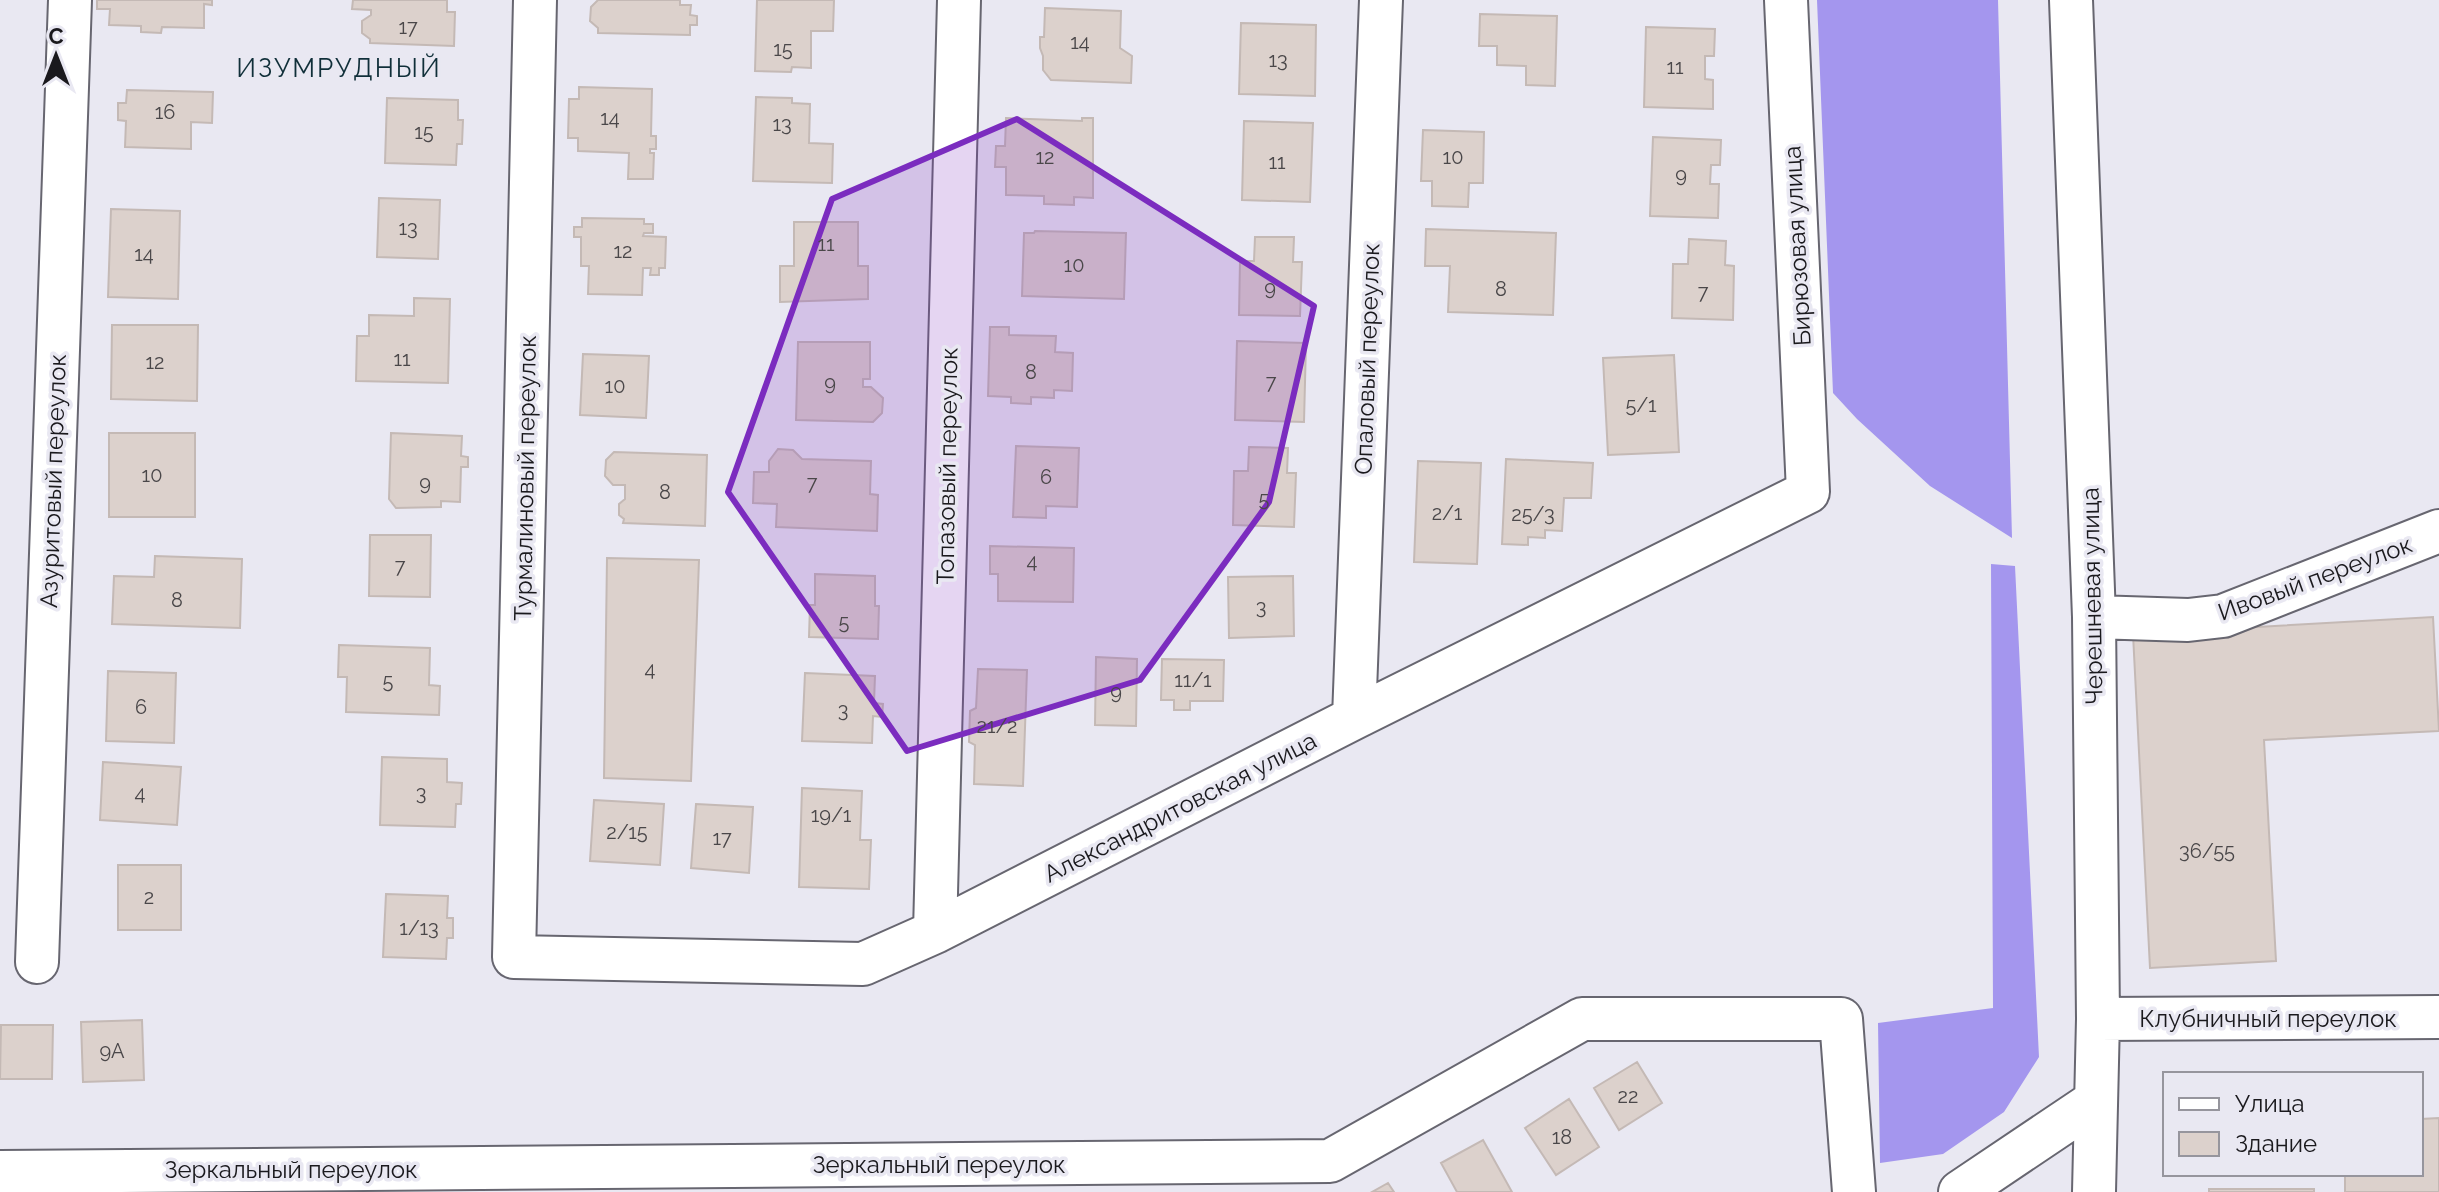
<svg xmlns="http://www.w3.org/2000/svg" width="2439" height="1192" viewBox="0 0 2439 1192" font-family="Raleway,sans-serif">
<rect width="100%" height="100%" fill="#e9e8f2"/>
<path fill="#a496ee" d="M1817,0H1998L2012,538L1930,486L1857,419L1833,393Z
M1991,564L2015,566L2039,1057L2004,1112L1943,1154L1880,1163L1878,1023L1993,1008Z"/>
<path fill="#dcd1cc" stroke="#c4b9b5" stroke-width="2" d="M97,0H212V5L204,4V28L162,27L161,33L141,32V26L109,25L110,9H97Z
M353,0H447V12H455L454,46L370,43V39L362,33V21L371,15V10L352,9Z
M598,0H680V5H691L690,15L697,16V25H690V35L598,33V28L590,21L591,7Z
M757,0H834L833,31H811V68L792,67L791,72L755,71Z
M1045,8L1121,11L1120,48L1132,56L1131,83L1051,80L1043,70V56L1040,48V37H1044Z
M1480,14L1557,16L1555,86L1526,85V66L1497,65V46H1479Z
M1241,23L1316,25L1315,96L1239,94Z
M1646,27L1715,29L1714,56H1705V79L1713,80V109L1644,107Z
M579,87L652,89L651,136H656V149H650V153H654L653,179H628L629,153L578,151V138H568L569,99H579Z
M127,90L213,92L212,123L191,122V149L125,147L126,121L118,120V103H126Z
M756,97L792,98V103L810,104L809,143L833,144L832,183L753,181Z
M387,98L458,100V120H463L462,144H457L456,165L385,163Z
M1006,118L1082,121V118H1093V198L1074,197V205L1044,204V196L1006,195V167H995L996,146H1005Z
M1244,121L1313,123L1310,202L1242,200Z
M1423,130L1484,132L1483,183H1469L1468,207L1432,206V181H1421Z
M1653,137L1721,140L1720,165H1711L1710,184H1719L1718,218L1650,216Z
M379,198L440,200L438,259L377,257Z
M111,209L180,211L178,299L108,297Z
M582,218L644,219V224H653V233H644L643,236L666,237L665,268H659V275H650L651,268H643L642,295L588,294L589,266H581V237H574V227H582Z
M794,222H858V266H868V299L780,302V266H794Z
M1426,229L1556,233L1553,315L1448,312L1450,266H1425Z
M1035,231L1126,233L1124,299L1022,296L1024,233H1034Z
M1255,237H1294L1293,262H1302L1300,316L1239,315L1240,261H1254Z
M1689,239L1726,241L1725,265L1734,266L1733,320L1672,318L1673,264H1688Z
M414,298L450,299L448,383L356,381L357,336H369V315L414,316Z
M112,325H198L197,401L111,399Z
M990,327H1009V335L1056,336L1055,352L1073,353L1072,391L1054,390V398L1031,397V404L1011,403V397L988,396Z
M1237,341L1306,343L1304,422L1235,420Z
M798,342H870V379H863V387H871L883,398L882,413L873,422L796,420Z
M583,354L649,356L646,418L580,415Z
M1674,355L1679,452L1608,455L1603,358Z
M109,433H195V517H109Z
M391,433L462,436L461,456L468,457V467H461L460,502L441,501V507L396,508L389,499Z
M1016,446L1079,448L1077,507L1046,506V518L1013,517Z
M1249,447L1288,448L1287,473H1296L1294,527L1233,525L1234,471H1248Z
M778,449L793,450L802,459L871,461L870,494L878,495L877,531L776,527L777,504L753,503L754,472H769V461Z
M614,452L707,455L705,526L623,523L624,519L619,515V504L625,499V485H613L605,476L606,460Z
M1506,459L1593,463L1591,498H1564L1562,531L1545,530V538L1528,537V545L1502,544Z
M1418,461L1481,463L1477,564L1414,562Z
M370,535H431L430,597L369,596Z
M990,546L1074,548L1073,602L998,601V574H990Z
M155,556L242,559L240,628L112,624L114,576L154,577Z
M607,558L699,560L691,781L604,778Z
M815,574L875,576V606H879L878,639L809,637L810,605H815Z
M1293,576L1294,636L1229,638L1228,577Z
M2433,617L2439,731L2264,740L2276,961L2150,968L2133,634Z
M339,645L430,648L429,685L440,686L439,715L346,712L347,677H338Z
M1096,657L1137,659L1136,726L1095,725Z
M1162,659L1224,660L1223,701H1190V710H1174V700H1161Z
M978,669L1027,670L1023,786L974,784L975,745L969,742L970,711L976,708Z
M108,671L176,673L174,743L106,741Z
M805,673L875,676L874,703L883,704L882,717L873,716L872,743L802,741Z
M382,757L447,759V782L462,783L461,804H456L455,827L380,825Z
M103,762L181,767L177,825L100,820Z
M802,788L862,791L860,840H871L869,889L799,887Z
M594,800L664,804L660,865L590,861Z
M696,804L753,807L749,873L691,868Z
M118,865H181V930H118Z
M386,894L448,896L447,918H453V938H447L446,959L383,957Z
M142,1020L144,1080L83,1082L81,1022Z
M1,1025H53L52,1079H0Z
M1637,1062L1662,1103L1619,1130L1594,1088Z
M1569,1099L1599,1147L1556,1175L1525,1128Z
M2439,1118V1192H2345V1174H2421V1119Z
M1483,1140L1512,1192H1457L1441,1163Z
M1388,1183L1394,1192H1372Z
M2209,1189H2314V1192H2209Z"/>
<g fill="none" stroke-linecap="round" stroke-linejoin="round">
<g stroke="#676670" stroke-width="46">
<path id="minor" d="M535,0L514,957L863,964L935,932L1354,718L1808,492L1786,0
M2071,0L2094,617L2098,1019L2094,1192
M2094,617L2188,620L2223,616L2439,531
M1354,718L1381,0
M935,932L959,0
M37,962L70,0
M2098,1019L2439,1017
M0,1172L1330,1161L1582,1019H1841L1854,1192
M1960,1192L2094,1102"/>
</g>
<use href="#minor" stroke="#fff" stroke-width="42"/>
</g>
<path fill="#7b2cbf" fill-opacity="0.2" stroke="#7b2cbf" stroke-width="6" stroke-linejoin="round" d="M1017,119L1314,306L1269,502L1140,680L907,751L728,492L832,199Z"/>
<g text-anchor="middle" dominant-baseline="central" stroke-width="7" stroke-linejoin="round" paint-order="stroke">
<g font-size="20" fill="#4a4749">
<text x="408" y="27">17</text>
<text x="1080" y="42">14</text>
<text x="783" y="49">15</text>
<text x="1278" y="60">13</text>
<text x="1675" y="67">11</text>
<text x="165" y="112">16</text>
<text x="610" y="118">14</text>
<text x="782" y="124">13</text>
<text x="424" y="132">15</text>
<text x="1045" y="157">12</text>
<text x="1453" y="157">10</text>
<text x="1277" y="162">11</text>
<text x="1681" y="175">9</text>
<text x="408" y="228">13</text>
<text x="826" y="244">11</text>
<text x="623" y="251">12</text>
<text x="144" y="254">14</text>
<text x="1074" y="265">10</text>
<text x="1270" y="288">9</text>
<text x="1501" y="289">8</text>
<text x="1703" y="292">7</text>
<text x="402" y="359">11</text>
<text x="155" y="362">12</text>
<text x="1031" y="372">8</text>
<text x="1271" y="382">7</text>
<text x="830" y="383">9</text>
<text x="615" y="386">10</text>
<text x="1641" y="405">5/1</text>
<text x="152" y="475">10</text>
<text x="1046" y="477">6</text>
<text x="425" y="483">9</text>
<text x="812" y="483">7</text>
<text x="665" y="492">8</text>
<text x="1264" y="499">5</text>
<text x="1447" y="513">2/1</text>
<text x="1533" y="514">25/3</text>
<text x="1032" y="561">4</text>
<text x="400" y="566">7</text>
<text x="177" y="600">8</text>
<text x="1261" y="607">3</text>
<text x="844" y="622">5</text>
<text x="650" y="669">4</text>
<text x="1193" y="680">11/1</text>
<text x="388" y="681">5</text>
<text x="1116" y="692">9</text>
<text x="141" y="707">6</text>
<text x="843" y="710">3</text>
<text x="997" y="726">21/2</text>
<text x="140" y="793">4</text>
<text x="421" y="793">3</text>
<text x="831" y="815">19/1</text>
<text x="627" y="832">2/15</text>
<text x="722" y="838">17</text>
<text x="2207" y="851">36/55</text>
<text x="149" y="897">2</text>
<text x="419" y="928">1/13</text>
<text x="112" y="1051">9А</text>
<text x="1628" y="1096">22</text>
<text x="1562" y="1137">18</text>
</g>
<g font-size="24" fill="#1a191d" stroke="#e9e8f2">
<text transform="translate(1797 246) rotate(-93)">Бирюзовая улица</text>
<text transform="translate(1367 359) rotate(-88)">Опаловый переулок</text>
<text transform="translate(947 466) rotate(-89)">Топазовый переулок</text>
<text transform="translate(525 478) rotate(-89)">Турмалиновый переулок</text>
<text transform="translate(53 481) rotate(-88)">Азуритовый переулок</text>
<text transform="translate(2315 578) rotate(-20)">Ивовый переулок</text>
<text transform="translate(2092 596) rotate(-91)">Черешневая улица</text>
<text transform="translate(1180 807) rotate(-27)">Александритовская улица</text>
<text x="2268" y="1018">Клубничный переулок</text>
<text x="939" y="1164">Зеркальный переулок</text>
<text x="291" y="1169">Зеркальный переулок</text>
</g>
<g font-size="26" letter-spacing="2" fill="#102f39" stroke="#e9e8f2">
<text x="339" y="68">ИЗУМРУДНЫЙ</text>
</g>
</g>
<rect x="2163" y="1072" width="260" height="104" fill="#e9e8f2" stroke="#96959d" stroke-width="2"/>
<rect x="2179" y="1098" width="40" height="12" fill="#ffffff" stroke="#96959d" stroke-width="2"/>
<text x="2235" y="1112" font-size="24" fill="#1a191d">Улица</text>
<rect x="2179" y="1132" width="40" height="24" fill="#dcd1cc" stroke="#96959d" stroke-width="2"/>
<text x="2235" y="1152" font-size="24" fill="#1a191d">Здание</text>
<g transform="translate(56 56)" stroke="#e9e8f2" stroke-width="6" paint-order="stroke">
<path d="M0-6L14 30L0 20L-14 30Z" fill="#1a191d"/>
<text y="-12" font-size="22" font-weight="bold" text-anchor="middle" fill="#1a191d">С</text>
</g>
</svg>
